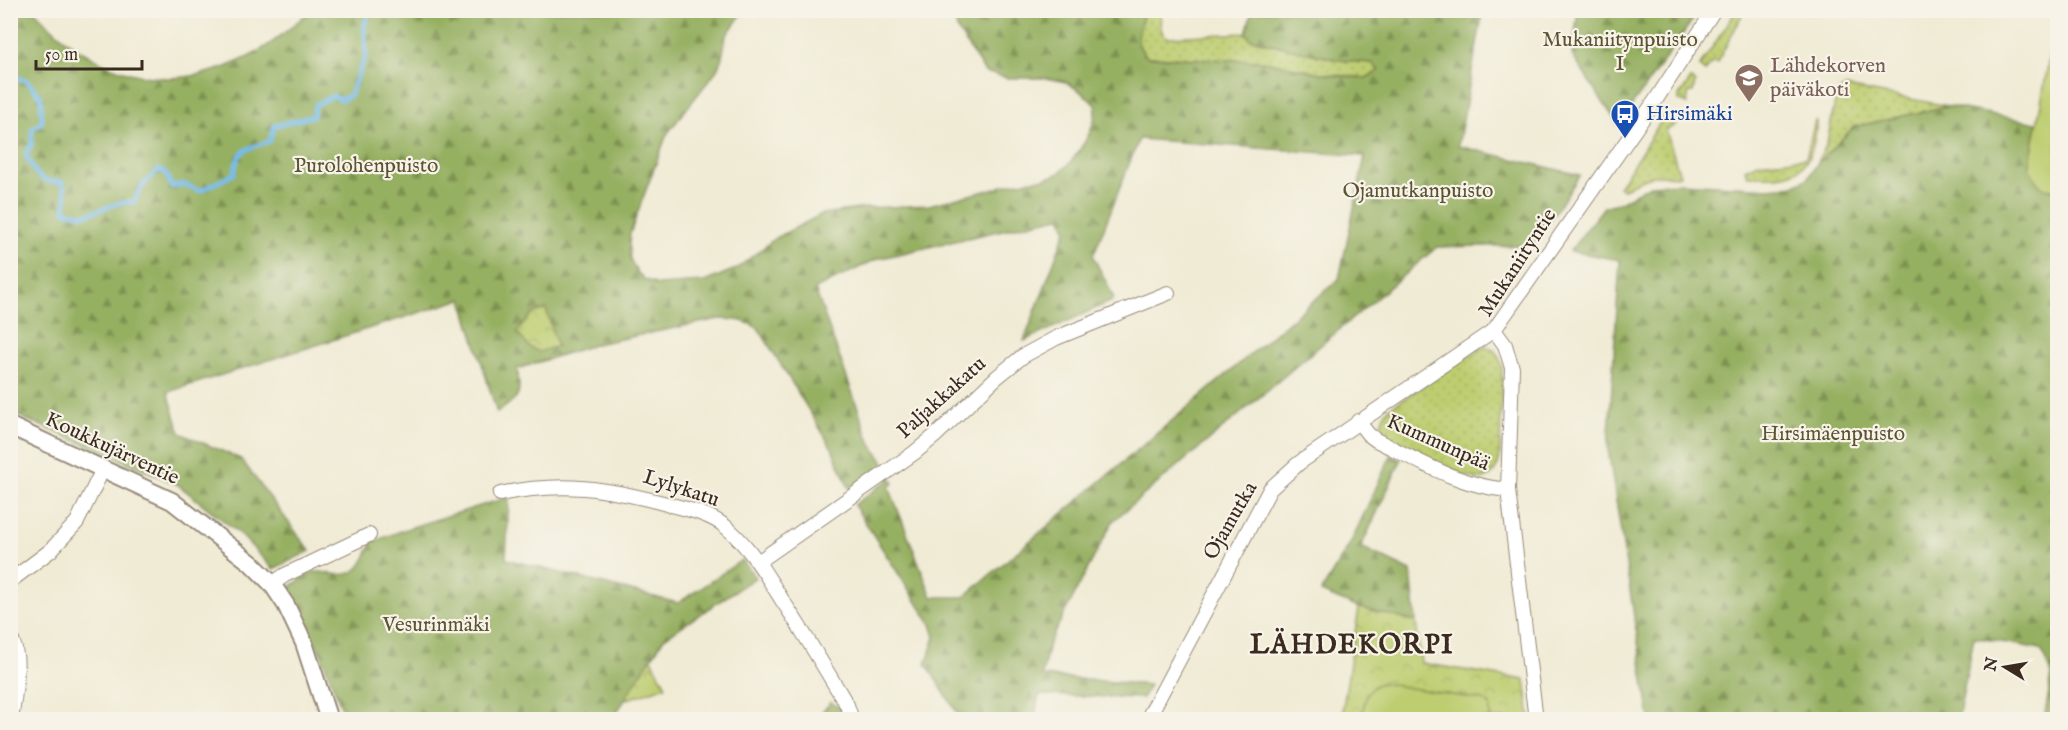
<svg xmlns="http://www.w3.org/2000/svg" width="2068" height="730" viewBox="0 0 2068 730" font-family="'IM FELL English',serif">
<defs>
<pattern id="grass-dots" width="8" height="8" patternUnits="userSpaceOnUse" patternTransform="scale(1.5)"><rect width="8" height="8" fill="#bdcd70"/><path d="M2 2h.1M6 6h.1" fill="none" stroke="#a3b061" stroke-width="1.8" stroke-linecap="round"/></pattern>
<pattern id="forest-firs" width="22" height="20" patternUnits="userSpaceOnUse" patternTransform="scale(1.5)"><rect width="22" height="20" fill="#96b062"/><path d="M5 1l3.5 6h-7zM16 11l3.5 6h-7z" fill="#7c8f50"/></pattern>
<pattern id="park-crowns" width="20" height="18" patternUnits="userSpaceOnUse" patternTransform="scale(1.5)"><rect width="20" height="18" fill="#bdcd70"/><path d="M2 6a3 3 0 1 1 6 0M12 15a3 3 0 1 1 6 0" fill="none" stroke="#a3b061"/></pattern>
</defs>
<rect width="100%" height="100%" fill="#f7f3e8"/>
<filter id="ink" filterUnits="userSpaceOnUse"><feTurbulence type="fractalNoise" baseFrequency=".0167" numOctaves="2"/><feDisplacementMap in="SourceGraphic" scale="12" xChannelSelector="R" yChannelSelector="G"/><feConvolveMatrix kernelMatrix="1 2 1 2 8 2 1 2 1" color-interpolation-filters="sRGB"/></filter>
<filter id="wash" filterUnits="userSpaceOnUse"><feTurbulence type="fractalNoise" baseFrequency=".008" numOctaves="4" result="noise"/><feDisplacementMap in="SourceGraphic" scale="24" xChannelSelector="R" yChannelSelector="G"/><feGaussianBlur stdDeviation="1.35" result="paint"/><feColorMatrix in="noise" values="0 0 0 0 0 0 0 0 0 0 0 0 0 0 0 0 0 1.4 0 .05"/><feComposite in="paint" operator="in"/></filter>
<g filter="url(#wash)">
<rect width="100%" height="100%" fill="#f0ebd4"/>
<path fill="url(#grass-dots)" stroke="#7c7c47" stroke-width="1.5" d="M1737,10L1744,11L1717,63L1712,62L1705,72L1699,67Z
M1144,11H1161C1161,20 1158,32 1167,37L1246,33L1251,39L1338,60L1372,63L1380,71L1366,78L1192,59L1148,57L1140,50L1137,40Z
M1691,79L1695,83L1693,92H1689L1687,104L1679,100V96Z
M1846,87L1948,106L1854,127L1817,164L1827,143L1836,97L1839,91Z
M1665,115L1674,120L1675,125L1666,130L1680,176C1668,176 1656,173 1645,178C1637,181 1631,186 1623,189L1619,187Z
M1815,121H1817C1812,174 1797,178 1748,176L1745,169L1758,163L1806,158Z
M1488,347C1498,351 1500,358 1502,368L1500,455C1499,465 1494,478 1482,479C1466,481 1403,448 1385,439C1378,428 1381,419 1388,409L1481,348Z"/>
<path fill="url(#forest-firs)" stroke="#686d40" stroke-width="1.5" d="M11,11H35C92,74 164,98 244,59C269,48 290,28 310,11H744L726,36L722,57L717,70L667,134L640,206L630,234L629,245L630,259L637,272L644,279L657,285L704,282L736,269L776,238L822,214L866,208L929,205L997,188C1015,180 1035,182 1053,176C1069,170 1091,136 1094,120C1095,116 1095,111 1096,106L1083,93L1066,82L1045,78H1008L985,72L958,31L951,11H1144C1141,30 1130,42 1148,57L1264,61L1329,75L1366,78L1379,71L1372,63L1338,60L1251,39L1246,33L1252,11H1483L1458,146L1580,175L1533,245L1437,247L1113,521L1049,643L1042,676L1150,685L1142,698L1039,695L1034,719H961L926,664L935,637L931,624L854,505L891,478L894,483L889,487L932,597H964L1339,279L1365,156L1139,139L1093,256L1114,298L1112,301L1024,341L1066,230L1062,218L1059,217L877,259L815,289L870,442L885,464L849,488L832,448L759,329C744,320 736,319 719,319L596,344L517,369C522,398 519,396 497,413L462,299L168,392L180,433L241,459L310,551L273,569L240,534L177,484L11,413Z
M1578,11H1699L1618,125L1572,55Z
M1948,106L2037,123L2029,169L2041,187L2058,190L2057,719H2044L2052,676L2041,649L1974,637L1958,719H1650L1608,449L1620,260L1570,251L1604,207L1621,202L1650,185L1680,183L1769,188L1793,186L1807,179L1817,164L1854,127Z
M1391,455L1401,460L1361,547L1411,571L1416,622L1359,608L1321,592L1351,542Z
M509,497L506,559L678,603L742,560L756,577L664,638L612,720L346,719L320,652L289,593L290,587C297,582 306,574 314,572C321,571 326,573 333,574C359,578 364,562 372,542L409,528Z
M831,702L840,708L844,719H816Z"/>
<path fill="url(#park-crowns)" stroke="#7c7c47" stroke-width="1.5" d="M546,309L557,346L539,352L528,346L517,332L532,314Z
M1359,608L1416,622L1421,663L1525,680L1530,719H1490L1491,714L1367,693L1362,719L1341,720Z
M651,658L666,686L628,699L626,697Z"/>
<path fill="#bdcd70" stroke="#7c7c47" stroke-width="1.5" d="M2057,15V190L2041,187L2029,169Z
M1381,683L1483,700L1490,705V719H1362C1365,703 1363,689 1381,683Z"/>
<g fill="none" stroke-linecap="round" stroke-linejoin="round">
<path stroke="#74bcec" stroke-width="4.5" d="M10,75L27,81L41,97L42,122L32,129V143L26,155C36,174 38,183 62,182L66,194L65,211L85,215L119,203L134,202L142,186L158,170L165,172L172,187L183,184L200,191L234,174C238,147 246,150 270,141L274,126L313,116L315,105L333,96L342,100L350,95L366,55L364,28L369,10"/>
</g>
</g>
<g filter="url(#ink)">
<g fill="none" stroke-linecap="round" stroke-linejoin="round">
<g stroke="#968a79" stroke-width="16">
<path id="minor" d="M1494,330L1505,345L1512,368L1508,490L1536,720
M1358,421L1368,434L1376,440C1419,461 1460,486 1508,490
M500,494C563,481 606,488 667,504C687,509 710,514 726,527C750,547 766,574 782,600C805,634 826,670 847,705L852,720
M758,562L914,453L936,435L997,377L1023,356L1056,338L1168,293
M10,581L50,551L77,522L103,469
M272,584L285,575L369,535
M10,637C23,656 14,698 11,720
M1147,720L1270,489L1299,463L1494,330L1655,101L1714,10"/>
</g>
<g stroke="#968a79" stroke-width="20">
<path id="tertiary" d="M10,426L172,501L251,563L272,584L286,605L304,643L329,720"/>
</g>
<use href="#minor" stroke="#fff" stroke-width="14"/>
<use href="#tertiary" stroke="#fff" stroke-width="16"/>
</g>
</g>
<defs>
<g id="school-pin" transform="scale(1.5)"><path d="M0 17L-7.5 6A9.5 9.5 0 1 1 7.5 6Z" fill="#8d6e63" stroke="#f7f3e8"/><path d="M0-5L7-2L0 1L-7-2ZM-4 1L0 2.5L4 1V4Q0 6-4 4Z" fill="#fff"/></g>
<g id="bus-pin" transform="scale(1.5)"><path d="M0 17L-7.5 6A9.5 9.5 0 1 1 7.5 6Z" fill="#1a4fb4" stroke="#f7f3e8"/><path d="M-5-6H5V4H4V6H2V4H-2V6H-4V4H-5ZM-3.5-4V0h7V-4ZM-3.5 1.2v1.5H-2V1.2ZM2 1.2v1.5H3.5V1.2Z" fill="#fff"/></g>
</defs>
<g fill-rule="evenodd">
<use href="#school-pin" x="1749" y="78"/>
<use href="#bus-pin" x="1625" y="114"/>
</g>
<g text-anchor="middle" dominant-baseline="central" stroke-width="4.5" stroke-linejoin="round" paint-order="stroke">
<g font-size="21" fill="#5c5332" stroke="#f7f3e8">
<text x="1620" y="40">Mukaniitynpuisto<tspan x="1620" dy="24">I</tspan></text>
<text x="366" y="166">Purolohenpuisto</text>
<text x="1418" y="191">Ojamutkanpuisto</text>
<text x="1833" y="434">Hirsimäenpuisto</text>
<text x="436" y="625">Vesurinmäki</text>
</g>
<g font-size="21" fill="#785e54" stroke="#f7f3e8" text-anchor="start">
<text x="1770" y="66">Lähdekorven<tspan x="1770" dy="24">päiväkoti</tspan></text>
</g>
<g font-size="21" fill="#164399" stroke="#f7f3e8" text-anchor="start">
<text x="1646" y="114">Hirsimäki</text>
</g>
<g font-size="21" fill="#3b2a1e" stroke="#f7f3e8">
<text transform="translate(1518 263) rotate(-57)">Mukaniityntie</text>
<text transform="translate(942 398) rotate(-42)">Paljakkakatu</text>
<text transform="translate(1438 443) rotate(24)">Kummunpää</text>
<text transform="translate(112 449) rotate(25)">Koukkujärventie</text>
<text transform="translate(681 489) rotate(18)">Lylykatu</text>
<text transform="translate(1231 521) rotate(-60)">Ojamutka</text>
</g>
<g font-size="27" font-weight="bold" letter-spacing="1.5" fill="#3b2a1e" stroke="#f7f3e8">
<text x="1352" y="646">LÄHDEKORPI</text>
</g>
</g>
<rect width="2068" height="730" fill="none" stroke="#f7f3e8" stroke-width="36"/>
<g transform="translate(2005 667) rotate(281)" stroke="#f7f3e8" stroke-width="4.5" paint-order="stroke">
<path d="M0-4.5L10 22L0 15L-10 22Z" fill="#3b2a1e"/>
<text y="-9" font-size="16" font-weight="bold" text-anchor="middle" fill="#3b2a1e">N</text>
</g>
<path d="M36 60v9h106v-9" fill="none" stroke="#3b2a1e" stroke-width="3"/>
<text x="45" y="60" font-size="18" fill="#3b2a1e" stroke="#f7f3e8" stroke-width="4.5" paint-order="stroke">50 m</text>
</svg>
